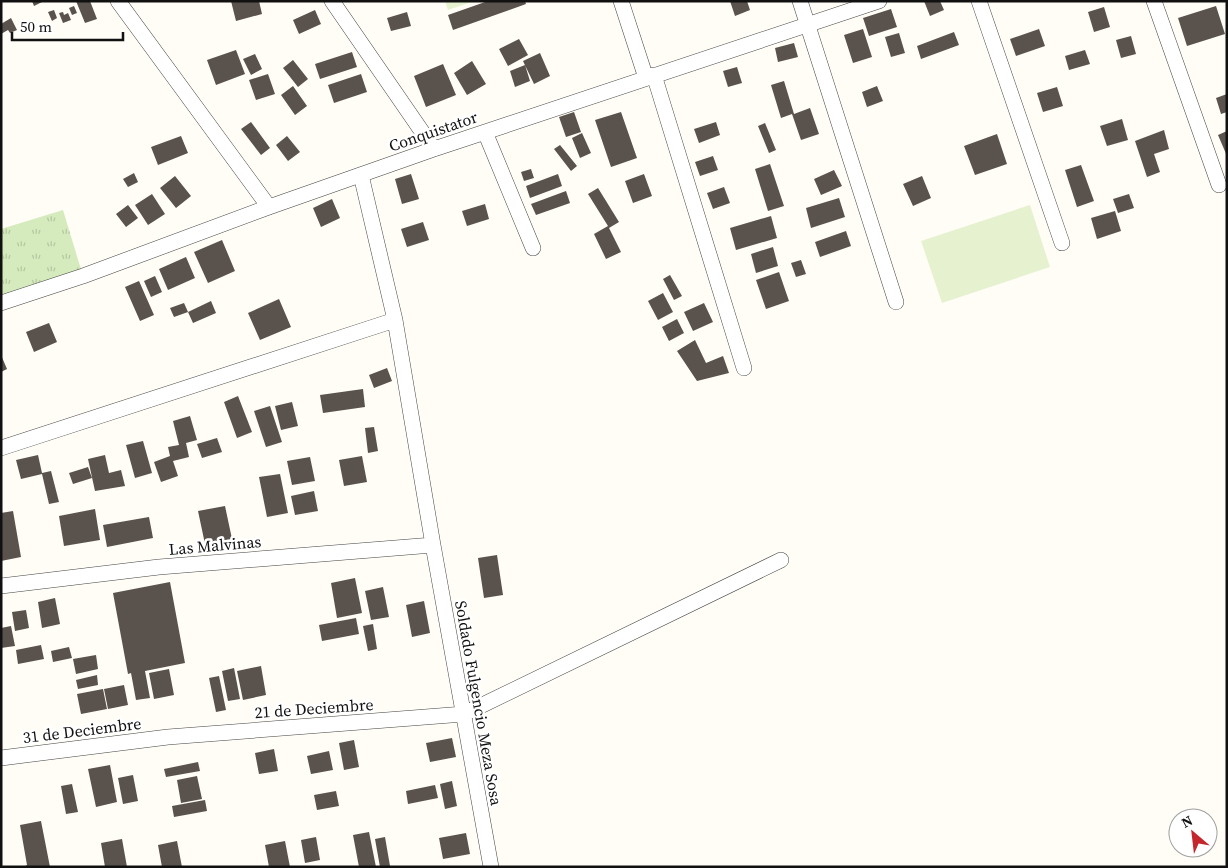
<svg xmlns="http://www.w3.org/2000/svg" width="1228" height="868" viewBox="0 0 1228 868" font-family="'Source Serif 4',serif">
<defs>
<pattern id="grass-tufts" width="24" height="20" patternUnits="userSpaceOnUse" patternTransform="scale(1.25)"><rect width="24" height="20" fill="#d5ebbd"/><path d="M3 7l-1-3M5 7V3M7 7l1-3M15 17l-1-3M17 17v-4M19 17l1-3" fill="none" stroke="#b6c8a1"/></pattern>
</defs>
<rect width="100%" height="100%" fill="#fffdf5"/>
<path fill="url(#grass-tufts)" d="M63,210L83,276L1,302V229Z"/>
<path fill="#e6f2cf" d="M445,1H475L448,10Z
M1030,205L1050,267L942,303L921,241Z"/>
<path fill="#5a524d" d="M32,1H44L34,6Z
M76,1H90L97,19L85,23Z
M231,1H259L262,14L236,21Z
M488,1H525L526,4L453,30L448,15Z
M730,1H747L750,10L735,16Z
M924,1H940L944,10L930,16Z
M74,6L77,13L72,15L69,8Z
M1216,6L1225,34L1187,46L1178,18Z
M1104,7L1110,27L1094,32L1088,12Z
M891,9L897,27L869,36L863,18Z
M54,10L57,18L52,21L48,12Z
M315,10L321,24L299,34L293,20Z
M63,12L64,15L68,13L71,20L63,23L59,13Z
M407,12L411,26L391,31L387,18Z
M11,18L17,30L10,33L8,30L1,34V24Z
M863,29L872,57L853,63L844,35Z
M1039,29L1045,46L1016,56L1010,39Z
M954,32L959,45L921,59L917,46Z
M899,33L905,53L891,57L885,37Z
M1131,36L1136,54L1121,58L1116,40Z
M519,39L528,55L508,66L499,49Z
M794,43L798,57L778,62L775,48Z
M236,50L245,74L216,85L207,60Z
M1085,50L1090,64L1069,70L1065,56Z
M352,52L357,67L320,79L315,64Z
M540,53L550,76L534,84L523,61Z
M255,54L262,69L251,75L243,59Z
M293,60L308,79L298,87L283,68Z
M472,61L486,84L467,95L454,73Z
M443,64L456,95L426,107L414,76Z
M525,65L530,81L515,87L510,71Z
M737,67L742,83L728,87L723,71Z
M268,74L275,94L256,100L249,80Z
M361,74L367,92L334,103L328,85Z
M784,81L794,114L810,108L819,134L801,140L792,114L781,118L771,85Z
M293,86L307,106L295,115L281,95Z
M877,86L883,101L867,107L862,92Z
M1057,87L1063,106L1043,112L1037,93Z
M1227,94V112L1221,114L1216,98Z
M574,112L581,132L566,137L559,117Z
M621,112L637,158L611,167L595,120Z
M1122,119L1128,140L1107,146L1100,126Z
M251,122L270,148L261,155L241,129Z
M716,122L720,135L699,143L694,129Z
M765,123L776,150L769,153L758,126Z
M1164,130L1169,149L1154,154L1160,172L1147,177L1135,141Z
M1227,131V156L1218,135Z
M582,133L591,153L580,158L572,138Z
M997,134L1007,164L975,175L964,146Z
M181,136L188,153L158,165L151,147Z
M287,136L300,152L288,161L276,145Z
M560,145L577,166L571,171L554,149Z
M713,156L718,170L700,176L695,162Z
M770,164L784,206L768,211L755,169Z
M1081,165L1094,201L1077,207L1065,170Z
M531,169L534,178L524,181L521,172Z
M834,170L842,186L821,195L814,179Z
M134,173L138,182L128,187L123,179Z
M411,174L419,199L402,204L395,179Z
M558,174L562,186L530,198L526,186Z
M644,174L652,196L633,203L625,181Z
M175,176L191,196L176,208L160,188Z
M922,176L931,198L913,206L903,184Z
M724,187L730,203L713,209L707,193Z
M598,188L619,222L609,228L621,252L606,259L594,234L608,226L588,194Z
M566,191L570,203L536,215L531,204Z
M152,194L165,214L148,225L135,205Z
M1129,194L1134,208L1118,213L1113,199Z
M839,198L845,217L811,228L806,208Z
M332,199L340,218L321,227L313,208Z
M485,204L489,219L467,226L462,211Z
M128,205L138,218L126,227L116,214Z
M1115,211L1121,231L1097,239L1091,218Z
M771,216L777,238L736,250L730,228Z
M423,222L429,240L407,247L401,229Z
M846,231L851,246L820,257L815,242Z
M222,240L235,271L208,283L194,252Z
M773,247L778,266L756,273L751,254Z
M186,257L195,278L168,290L159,269Z
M801,260L806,274L796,277L791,263Z
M779,272L789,301L766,309L756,280Z
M670,275L682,296L674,300L663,279Z
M155,276L162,292L151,297L144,281Z
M139,281L154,315L140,321L125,287Z
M663,293L673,312L658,320L648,301Z
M279,299L291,327L260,340L248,313Z
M211,301L216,313L193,323L188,312Z
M184,303L188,312L174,317L170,308Z
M704,303L713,322L693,331L684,312Z
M677,319L684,333L669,341L662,327Z
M49,323L57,342L34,352L26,332Z
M695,340L706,363L723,356L729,373L697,381L677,351Z
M1,355L7,369L1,372Z
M387,368L392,381L374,388L369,375Z
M363,389L365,407L323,413L320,395Z
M238,396L252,432L237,438L224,402Z
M292,402L298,426L281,430L275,406Z
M270,406L282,442L266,447L254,411Z
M190,416L197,440L186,443L189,457L173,461L178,476L161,482L154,462L170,456L168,447L179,445L173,421Z
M374,427L378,451L368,453L365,428Z
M217,438L222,452L202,458L197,444Z
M143,441L152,473L135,478L126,445Z
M38,455L42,473L51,471L59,502L49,504L42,474L21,479L16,460Z
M105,455L109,473L121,470L125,486L95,491L88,459Z
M362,456L367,482L344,486L339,460Z
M310,457L315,481L292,485L287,461Z
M88,467L92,478L73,484L69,473Z
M280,474L288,513L267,517L259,477Z
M314,491L318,511L295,515L291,496Z
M225,506L232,539L205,544L198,511Z
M95,509L100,540L64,546L59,516Z
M13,511L21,557L1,561V513Z
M149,517L153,538L107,547L103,525Z
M497,555L503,595L484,598L478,558Z
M355,578L362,613L337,618L331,583Z
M170,582L185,663L145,671L150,698L136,700L131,673L128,674L113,593Z
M383,587L389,617L371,620L365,591Z
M55,598L60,624L42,628L38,602Z
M424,601L430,633L412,637L406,605Z
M26,610L29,628L15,631L12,612Z
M356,618L359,634L322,641L319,625Z
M373,624L377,649L368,651L363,626Z
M11,626L15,646L1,648V628Z
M41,645L44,659L18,664L16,650Z
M69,647L72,658L53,662L51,651Z
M96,655L98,669L76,674L73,659Z
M261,666L266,695L243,700L237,671Z
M234,668L240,699L228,701L222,671Z
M169,669L174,695L154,699L149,673Z
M97,675L98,685L78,689L76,680Z
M219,676L226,710L216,712L209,678Z
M124,685L128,705L108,709L104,689Z
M103,689L107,709L81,714L77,694Z
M452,738L456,757L430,762L426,743Z
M354,740L359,767L344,770L339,743Z
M274,749L278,771L259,774L255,753Z
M329,751L333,770L311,774L307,756Z
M198,762L200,771L166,777L164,769Z
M110,765L117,802L96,807L88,769Z
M133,775L138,801L123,804L118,778Z
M197,776L202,799L181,803L177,780Z
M452,781L457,806L445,809L440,784Z
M72,784L78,812L66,814L61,786Z
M435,785L438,798L408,804L406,791Z
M336,791L339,806L317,810L314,795Z
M205,800L207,811L174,817L172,806Z
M41,821L50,867H24L27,865L20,825Z
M369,832L376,867H359L353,835Z
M466,833L470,854L443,859L439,838Z
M316,837L320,860L305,863L301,840Z
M385,837L390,866L380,867L375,839Z
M122,839L127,867H105L101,843Z
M177,841L182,867H162L158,845Z
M285,841L290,867H269L265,845Z"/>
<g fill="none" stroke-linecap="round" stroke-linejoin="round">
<g stroke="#444" stroke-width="16">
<path id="minor" d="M118,1L269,207
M332,1L434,149
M621,1L646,78
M800,1L896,302
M979,1L1062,243
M1154,1L1219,185
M654,75L744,368
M485,132L533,248
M361,175L395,320L433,545L491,867
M1,303L83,276L269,207L434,149L879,1
M1,448L395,320
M1,586L159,567L433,545
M1,758L168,737L464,714L781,560"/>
</g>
<use href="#minor" stroke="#fff" stroke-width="15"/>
</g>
<g text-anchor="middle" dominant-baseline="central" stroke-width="5" stroke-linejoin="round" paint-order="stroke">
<g font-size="16" fill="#111" stroke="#fff">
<text transform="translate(433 131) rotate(-19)">Conquistator</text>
<text transform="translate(215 545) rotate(-5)">Las Malvinas</text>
<text transform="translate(479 703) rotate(80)">Soldado Fulgencio Meza Sosa</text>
<text transform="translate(314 708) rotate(-4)">21 de Deciembre</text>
<text transform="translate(82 730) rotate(-7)">31 de Deciembre</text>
</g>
</g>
<rect width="1228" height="868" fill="none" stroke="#111111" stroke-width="5"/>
<g transform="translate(1193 833) rotate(332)"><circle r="24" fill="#ffffff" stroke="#a0a0a0"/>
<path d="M0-4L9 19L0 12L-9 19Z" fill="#c4262e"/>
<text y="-8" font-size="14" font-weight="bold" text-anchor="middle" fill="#111111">N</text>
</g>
<path d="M12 32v8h111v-8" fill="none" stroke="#111111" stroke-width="2.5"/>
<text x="20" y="32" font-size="15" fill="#111111" stroke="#ffffff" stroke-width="4" paint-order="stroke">50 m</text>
</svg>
